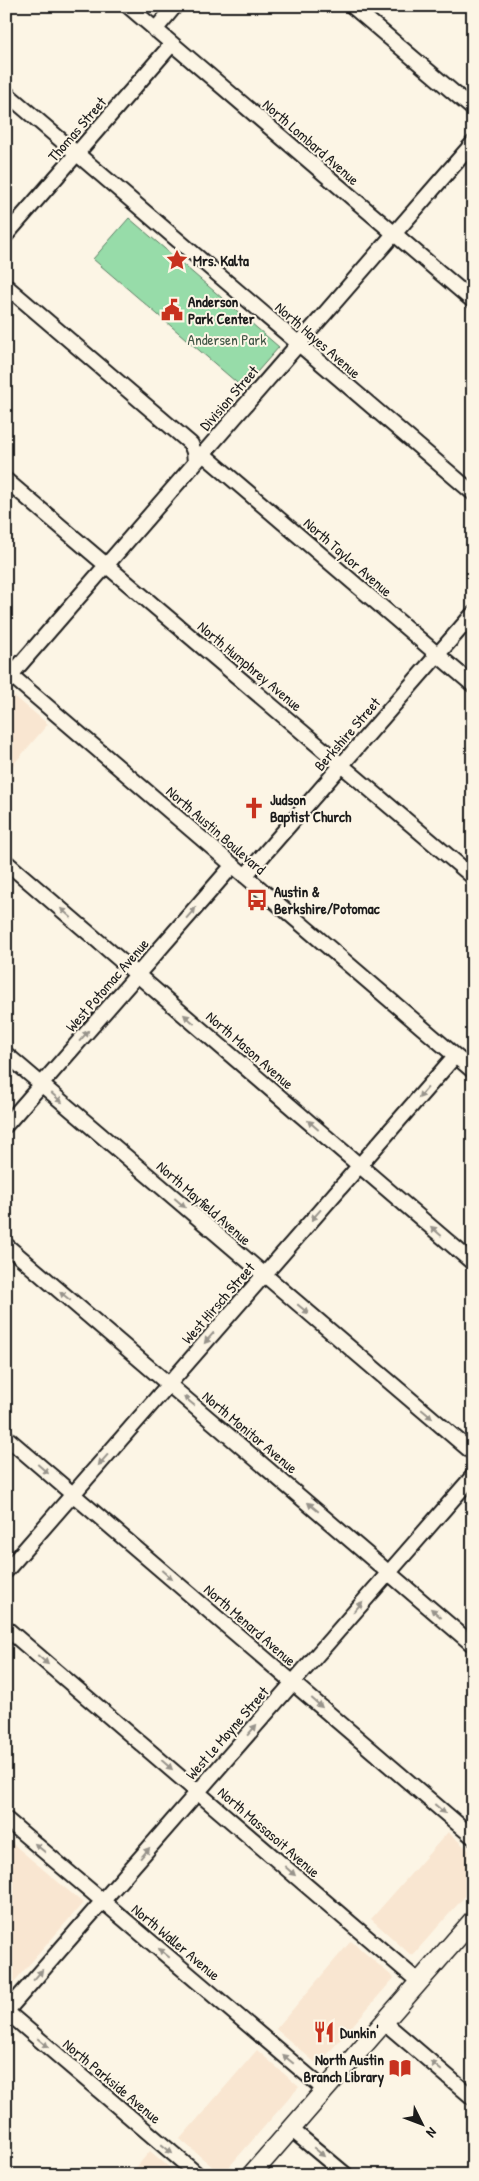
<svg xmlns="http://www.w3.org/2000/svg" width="479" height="2181" viewBox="0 0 479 2181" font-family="'Patrick Hand',sans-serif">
<rect width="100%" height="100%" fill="#fcf5e5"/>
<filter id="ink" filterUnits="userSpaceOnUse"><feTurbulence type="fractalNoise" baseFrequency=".02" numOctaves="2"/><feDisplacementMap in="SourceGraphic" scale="10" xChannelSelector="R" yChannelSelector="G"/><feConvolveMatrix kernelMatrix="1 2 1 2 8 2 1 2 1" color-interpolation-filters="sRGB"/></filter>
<g filter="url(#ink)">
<path fill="#f9e6d1" d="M14,696L48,724L6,773V705Z
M448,1832L473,1854V1887L412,1956L371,1919Z
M6,1838L83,1903L6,1991Z
M351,1941L394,1978L318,2065L276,2029Z
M257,2050L299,2087L222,2175L180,2139Z
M150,2151L178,2175H130Z"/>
<path fill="#97dca9" stroke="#5a7c62" d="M129,218L279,347L243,388L93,259Z"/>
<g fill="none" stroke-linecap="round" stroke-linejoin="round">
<g stroke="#1c1c1c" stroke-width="18">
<path id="minor" d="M128,6L473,301
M352,6L473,109
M155,30L175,6
M6,93L473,493
M6,235L172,44
M6,286L191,444L194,452L195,462
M202,453L473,685
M6,480L473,877
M6,671L473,1071
M11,675L473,143
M6,862L473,1263
M245,876L473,614
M6,1054L473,1453
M6,1125L233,865
M6,1245L473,1645
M6,1437L473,1837
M6,1571L455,1056
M6,1628L419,1982
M6,1819L325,2090
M6,2011L198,2175
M6,2012L473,1476
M384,2022L473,2098
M291,2129L346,2175"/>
</g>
<g stroke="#1c1c1c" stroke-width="21">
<path id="major" d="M6,681L11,675
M251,2175L473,1920"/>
</g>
<use href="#minor" stroke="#fcf5e5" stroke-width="14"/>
<use href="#major" stroke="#fcf5e5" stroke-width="18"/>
</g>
<defs><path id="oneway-solid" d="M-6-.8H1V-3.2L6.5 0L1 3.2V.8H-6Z" transform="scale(1.25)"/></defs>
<g fill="#97938b">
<use href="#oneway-solid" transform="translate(66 913) rotate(-139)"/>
<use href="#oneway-solid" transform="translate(191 913) rotate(-49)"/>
<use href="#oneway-solid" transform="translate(189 1019) rotate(-139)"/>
<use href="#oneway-solid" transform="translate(84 1036) rotate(-49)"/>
<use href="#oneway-solid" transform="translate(423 1093) rotate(131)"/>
<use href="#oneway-solid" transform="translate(57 1098) rotate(41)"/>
<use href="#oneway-solid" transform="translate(313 1125) rotate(-139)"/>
<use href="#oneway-solid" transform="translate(180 1203) rotate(41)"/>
<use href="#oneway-solid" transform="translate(316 1215) rotate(131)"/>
<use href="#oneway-solid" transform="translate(436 1231) rotate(-139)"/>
<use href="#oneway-solid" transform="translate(65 1296) rotate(-140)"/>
<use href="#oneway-solid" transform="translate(303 1309) rotate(40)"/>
<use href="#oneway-solid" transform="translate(209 1338) rotate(131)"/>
<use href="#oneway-solid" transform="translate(189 1401) rotate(-140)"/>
<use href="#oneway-solid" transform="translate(427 1414) rotate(40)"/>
<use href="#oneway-solid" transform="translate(103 1460) rotate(131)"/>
<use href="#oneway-solid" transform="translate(43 1469) rotate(41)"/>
<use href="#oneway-solid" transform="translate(313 1507) rotate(-140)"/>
<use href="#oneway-solid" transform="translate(167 1575) rotate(41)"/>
<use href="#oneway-solid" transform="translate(358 1607) rotate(-49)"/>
<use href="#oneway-solid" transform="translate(436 1613) rotate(-139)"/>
<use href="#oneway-solid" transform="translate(43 1660) rotate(41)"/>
<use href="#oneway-solid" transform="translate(317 1703) rotate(41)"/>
<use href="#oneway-solid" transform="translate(252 1730) rotate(-49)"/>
<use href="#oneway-solid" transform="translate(167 1765) rotate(41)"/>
<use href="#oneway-solid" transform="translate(440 1809) rotate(41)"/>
<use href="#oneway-solid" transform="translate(40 1848) rotate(-140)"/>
<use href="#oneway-solid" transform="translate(145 1853) rotate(-49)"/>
<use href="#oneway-solid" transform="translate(290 1871) rotate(41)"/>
<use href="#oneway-solid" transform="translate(164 1953) rotate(-140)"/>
<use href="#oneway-solid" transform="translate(38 1975) rotate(-49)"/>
<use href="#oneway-solid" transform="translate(43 2043) rotate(40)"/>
<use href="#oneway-solid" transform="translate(288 2059) rotate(-140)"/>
<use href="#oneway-solid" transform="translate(436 2066) rotate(-140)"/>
<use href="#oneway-solid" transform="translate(167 2149) rotate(40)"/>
<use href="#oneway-solid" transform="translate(319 2152) rotate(40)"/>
</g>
</g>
<defs>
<g id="sight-bare" transform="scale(1.725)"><path d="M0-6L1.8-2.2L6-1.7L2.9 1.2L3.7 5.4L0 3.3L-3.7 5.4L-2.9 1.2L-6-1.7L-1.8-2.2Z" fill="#c8321e" stroke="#fcf5e5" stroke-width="2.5" paint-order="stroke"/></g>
<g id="civic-bare" transform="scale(1.725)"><path d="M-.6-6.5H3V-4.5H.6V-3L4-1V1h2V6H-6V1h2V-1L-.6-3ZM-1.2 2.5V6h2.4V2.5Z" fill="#c8321e" stroke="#fcf5e5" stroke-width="2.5" paint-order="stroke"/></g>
<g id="church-bare" transform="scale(1.725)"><path d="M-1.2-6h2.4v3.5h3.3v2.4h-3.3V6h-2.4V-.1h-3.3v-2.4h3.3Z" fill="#c8321e" stroke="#fcf5e5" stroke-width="2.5" paint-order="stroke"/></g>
<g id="bus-bare" transform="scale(1.725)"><path d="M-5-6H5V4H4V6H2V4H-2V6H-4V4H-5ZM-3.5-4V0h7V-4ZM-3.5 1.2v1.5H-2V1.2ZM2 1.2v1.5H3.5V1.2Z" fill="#c8321e" stroke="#fcf5e5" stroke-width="2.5" paint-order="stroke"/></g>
<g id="restaurant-bare" transform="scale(1.725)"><path d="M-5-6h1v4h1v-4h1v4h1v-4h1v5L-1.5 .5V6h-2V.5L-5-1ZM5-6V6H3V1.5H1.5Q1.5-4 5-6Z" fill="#c8321e" stroke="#fcf5e5" stroke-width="2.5" paint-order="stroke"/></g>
<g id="library-bare" transform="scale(1.725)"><path d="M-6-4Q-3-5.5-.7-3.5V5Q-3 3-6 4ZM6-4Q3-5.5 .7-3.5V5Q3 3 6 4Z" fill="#c8321e" stroke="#fcf5e5" stroke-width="2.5" paint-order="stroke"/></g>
</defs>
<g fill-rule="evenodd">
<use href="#sight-bare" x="177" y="260"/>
<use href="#civic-bare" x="172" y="310"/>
<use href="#church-bare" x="254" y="808"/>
<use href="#bus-bare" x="257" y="900"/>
<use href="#restaurant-bare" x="324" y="2032"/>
<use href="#library-bare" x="400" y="2068"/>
</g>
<g text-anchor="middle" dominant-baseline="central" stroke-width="4" stroke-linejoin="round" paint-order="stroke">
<g font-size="15" fill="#1c1c1c" stroke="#fcf5e5">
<text transform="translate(77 129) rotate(-49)">Thomas Street</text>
<text transform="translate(311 142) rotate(41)">North Lombard Avenue</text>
<text transform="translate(318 340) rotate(41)">North Hayes Avenue</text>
<text transform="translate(229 398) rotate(-49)">Division Street</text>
<text transform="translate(348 557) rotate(41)">North Taylor Avenue</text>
<text transform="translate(250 666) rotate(40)">North Humphrey Avenue</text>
<text transform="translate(347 734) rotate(-49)">Berkshire Street</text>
<text transform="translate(216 830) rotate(41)">North Austin Boulevard</text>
<text transform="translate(107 985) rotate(-49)">West Potomac Avenue</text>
<text transform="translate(250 1050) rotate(41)">North Mason Avenue</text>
<text transform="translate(204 1203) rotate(41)">North Mayfield Avenue</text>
<text transform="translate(218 1303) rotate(-49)">West Hirsch Street</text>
<text transform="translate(250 1432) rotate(40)">North Monitor Avenue</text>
<text transform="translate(250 1625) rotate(41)">North Menard Avenue</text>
<text transform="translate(227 1733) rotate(-49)">West Le Moyne Street</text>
<text transform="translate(269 1832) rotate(41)">North Massasoit Avenue</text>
<text transform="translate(176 1942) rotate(40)">North Waller Avenue</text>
<text transform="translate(112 2081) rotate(40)">North Parkside Avenue</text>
</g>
<g font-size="15" font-weight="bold" fill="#1c1c1c" stroke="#fcf5e5" text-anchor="start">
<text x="193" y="260">Mrs. Kalta</text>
<text x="188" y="301">Anderson<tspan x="188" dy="17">Park Center</tspan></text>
<text x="270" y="799">Judson<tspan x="270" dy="17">Baptist Church</tspan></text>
<text x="274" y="891">Austin &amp;<tspan x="274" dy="17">Berkshire/Potomac</tspan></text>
<text x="340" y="2032">Dunkin'</text>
<text x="384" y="2059" text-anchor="end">North Austin<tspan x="384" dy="17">Branch Library</tspan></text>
</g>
<g font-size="15" fill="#415646" stroke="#fcf5e5">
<text x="227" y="339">Andersen Park</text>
</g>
</g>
<rect width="479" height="2181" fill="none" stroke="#fcf5e5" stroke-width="25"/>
<rect x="12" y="12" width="454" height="2156" fill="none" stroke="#1c1c1c" stroke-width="2" filter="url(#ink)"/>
<g transform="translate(422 2124) rotate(132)" stroke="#fcf5e5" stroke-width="4" paint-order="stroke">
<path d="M0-4L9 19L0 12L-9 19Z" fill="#1c1c1c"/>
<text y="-8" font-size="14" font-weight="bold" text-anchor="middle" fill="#1c1c1c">N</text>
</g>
</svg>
